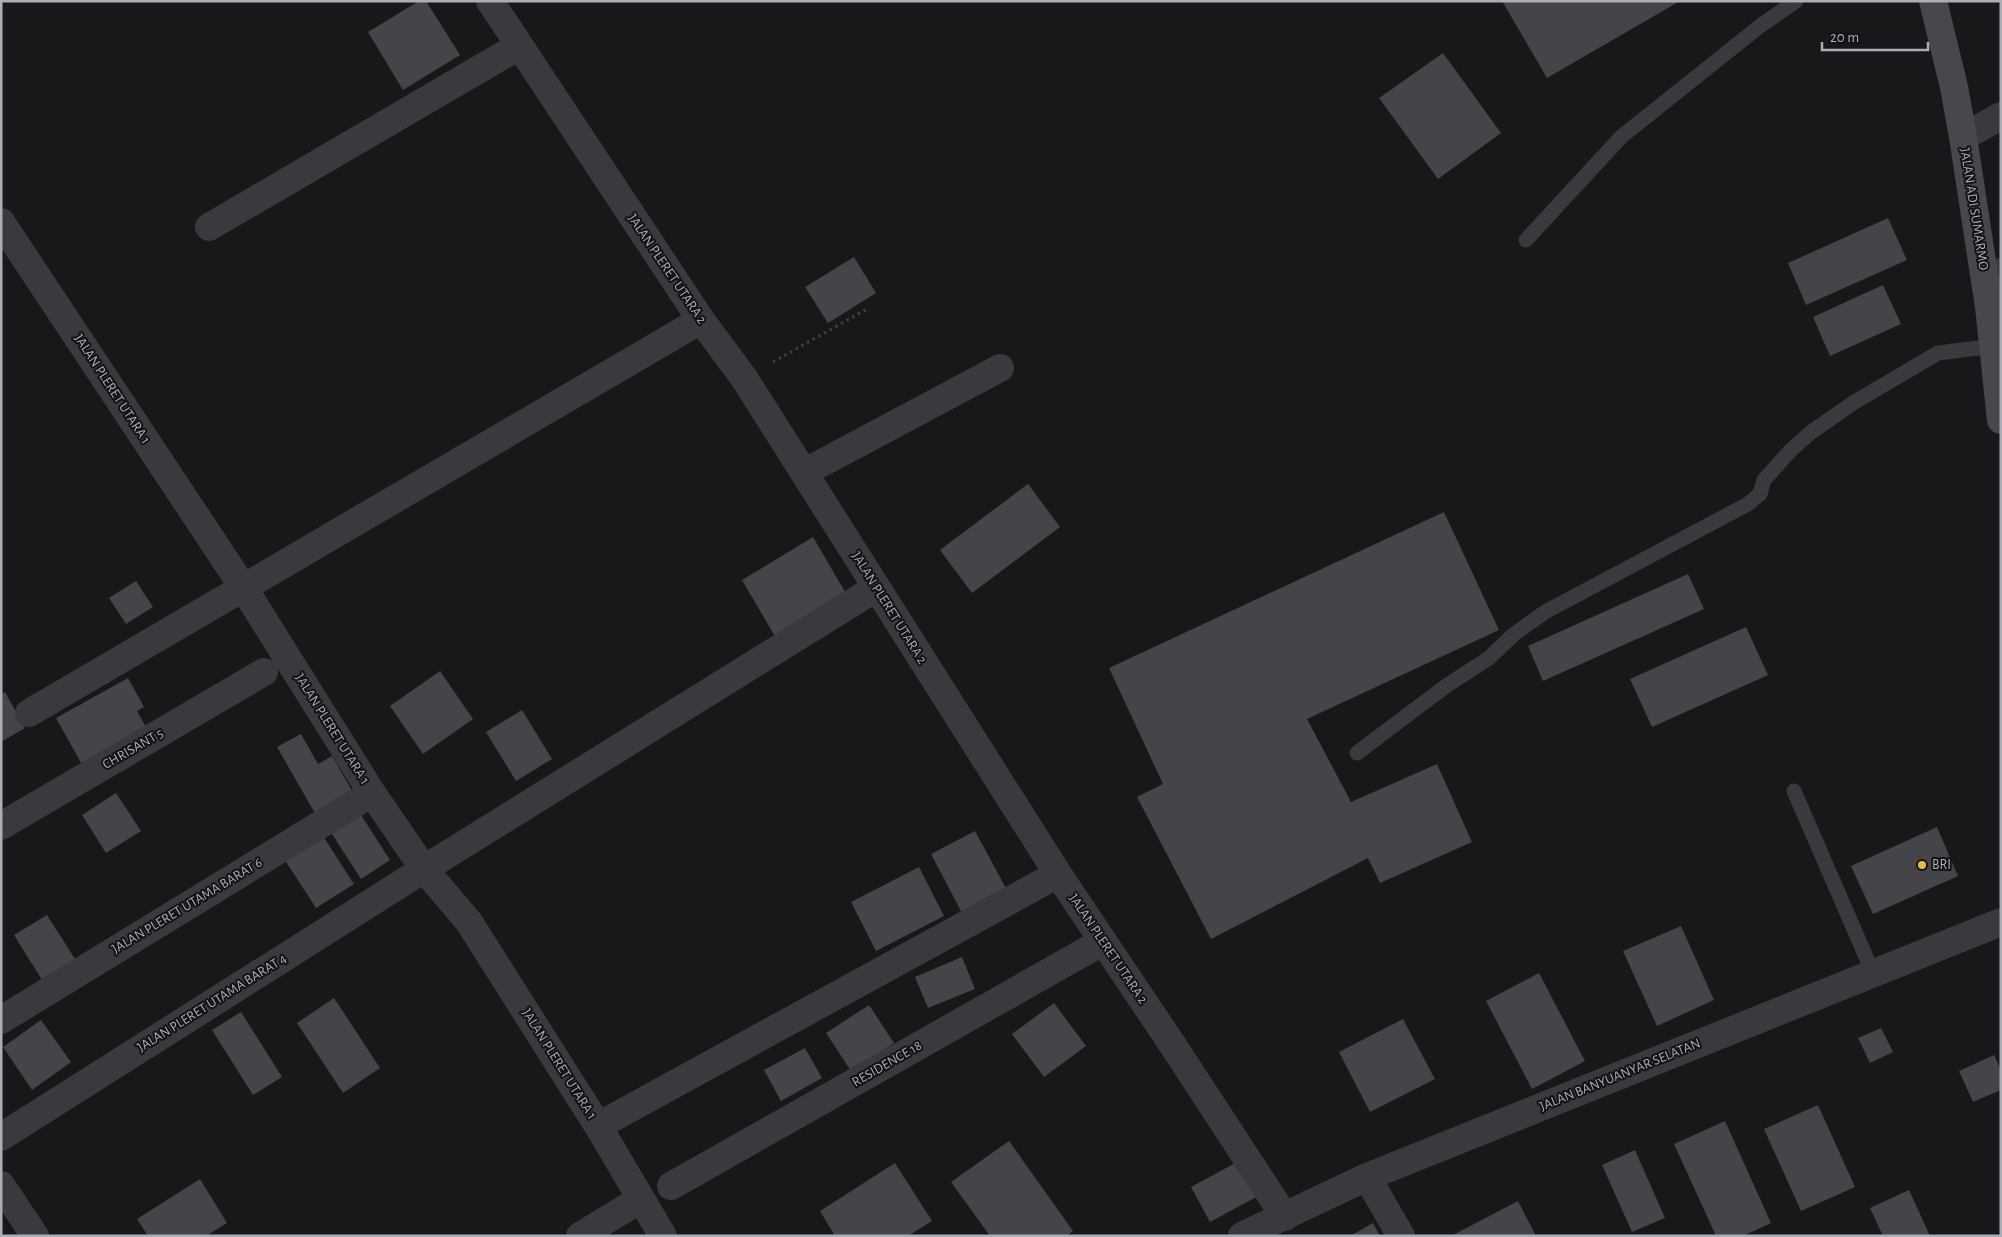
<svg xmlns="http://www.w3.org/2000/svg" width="2002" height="1237" viewBox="0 0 2002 1237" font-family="'Alegreya Sans',sans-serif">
<rect width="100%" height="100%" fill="#181719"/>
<path fill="#454549" d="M419,1H426L460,55L403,90L368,32Z
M1502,1H1680L1547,78Z
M1443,53L1501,133L1438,179L1379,98Z
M1888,218L1907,260L1806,305L1788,263Z
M854,257L876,293L828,323L805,287Z
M1883,285L1901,324L1830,356L1813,317Z
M1028,484L1060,527L972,593L940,550Z
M1444,512L1499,630L1307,719L1351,802L1437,764L1472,842L1380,883L1368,858L1211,939L1137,797L1163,784L1109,668Z
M813,537L847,595L776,638L742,580Z
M1688,574L1704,609L1543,681L1528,646Z
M136,581L153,607L126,624L109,598Z
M1746,627L1768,675L1652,727L1630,679Z
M440,671L473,719L423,754L390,706Z
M128,678L144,707L137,711L148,731L84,768L56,718Z
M5,692L25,728L1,742V694Z
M522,710L552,759L516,781L486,732Z
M301,734L318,764L332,756L354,794L316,815L277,747Z
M116,793L141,831L106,853L82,815Z
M361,815L390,860L361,879L332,834Z
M1937,827L1958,876L1873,914L1851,866Z
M975,831L1007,890L962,913L931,854Z
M321,833L354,884L316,908L283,857Z
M919,867L944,916L876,951L851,902Z
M47,915L75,959L42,980L14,935Z
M1681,926L1714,1000L1657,1026L1623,951Z
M962,957L975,989L928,1008L915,977Z
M1539,973L1585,1061L1532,1089L1486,1001Z
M334,998L380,1068L343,1093L297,1023Z
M1054,1003L1086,1046L1044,1077L1012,1034Z
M869,1005L894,1043L851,1071L826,1033Z
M241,1012L282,1077L253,1095L212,1030Z
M1403,1019L1435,1079L1370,1112L1339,1052Z
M41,1020L71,1062L32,1090L3,1047Z
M1881,1028L1893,1052L1870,1063L1858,1038Z
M805,1048L822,1078L781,1101L764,1070Z
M1994,1055L2001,1070V1090L1973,1102L1959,1071Z
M1818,1105L1855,1187L1801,1211L1764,1129Z
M1725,1121L1771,1223L1743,1236H1716L1674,1144Z
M1009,1141L1073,1231L1067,1236H990L951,1182Z
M1635,1150L1665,1218L1632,1232L1602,1165Z
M1239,1161L1258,1196L1210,1222L1191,1187Z
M895,1163L932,1221L908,1236H835L820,1211Z
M200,1179L227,1223L206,1236H148L137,1219Z
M1909,1190L1930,1236H1883L1870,1208Z
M1518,1201L1536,1236H1451Z
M1373,1223L1380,1236H1350Z"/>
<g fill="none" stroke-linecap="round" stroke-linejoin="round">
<path stroke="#3f4045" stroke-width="3" stroke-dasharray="2.5 4" stroke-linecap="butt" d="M773,362L867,309"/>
<path stroke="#39393e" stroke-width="15" d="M1526,240L1621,137L1760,26L1796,1
M1357,753L1446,686L1489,658L1513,635L1545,612L1748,504L1760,494L1764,480L1790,451L1810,433L1853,403L1938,353L1994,346
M1794,791L1873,973"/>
<path stroke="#39393e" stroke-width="28" d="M490,1L701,320L744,378L1058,874L1176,1050L1285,1217
M1963,137L2001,116
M1,222L243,587L372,793L424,869L469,922L598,1126L663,1236
M209,227L519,46
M1985,280L2001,272
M805,472L1000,368
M29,713L701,320
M1,826L264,672
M1,1020L372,793
M598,1126L1058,874
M1,1137L424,869L876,588
M1367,1177L1401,1236
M671,1186L1102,942
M580,1236L641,1199"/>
<path stroke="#39393e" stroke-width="28" d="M1,1185L35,1236
M1242,1236L1367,1177L2001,922"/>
<path stroke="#47484e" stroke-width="28" d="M1933,1L1954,87L1963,137L1989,307L2001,420"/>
</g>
<circle fill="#e4bd44" stroke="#131214" stroke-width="2" cx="1922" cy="865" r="5"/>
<g text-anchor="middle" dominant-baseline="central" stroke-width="4" stroke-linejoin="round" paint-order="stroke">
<g font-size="14" fill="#abaeb8" stroke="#131214">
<text transform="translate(1974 209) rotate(81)">JALAN ADI SUMARMO</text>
<text transform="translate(667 269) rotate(56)">JALAN PLERET UTARA 2</text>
<text transform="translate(112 389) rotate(57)">JALAN PLERET UTARA 1</text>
<text transform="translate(889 608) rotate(58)">JALAN PLERET UTARA 2</text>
<text transform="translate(332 729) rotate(58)">JALAN PLERET UTARA 1</text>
<text transform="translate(133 749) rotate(-30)">CHRISANT 5</text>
<text transform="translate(187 906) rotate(-31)">JALAN PLERET UTAMA BARAT 6</text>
<text transform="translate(1108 949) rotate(56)">JALAN PLERET UTARA 2</text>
<text transform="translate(212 1003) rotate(-32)">JALAN PLERET UTAMA BARAT 4</text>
<text transform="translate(559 1064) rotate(58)">JALAN PLERET UTARA 1</text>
<text transform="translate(887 1064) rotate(-30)">RESIDENCE 18</text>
<text transform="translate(1620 1075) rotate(-22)">JALAN BANYUANYAR SELATAN</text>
</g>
<g font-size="14" fill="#abaeb8" stroke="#131214" text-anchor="start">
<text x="1932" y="865">BRI</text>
</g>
</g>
<rect width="2002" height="1237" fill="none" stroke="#abaeb8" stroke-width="5"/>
<path d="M1822 42v8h106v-8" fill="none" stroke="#abaeb8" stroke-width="2.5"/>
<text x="1830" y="42" font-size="15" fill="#abaeb8" stroke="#131214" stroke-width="4" paint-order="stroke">20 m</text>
</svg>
